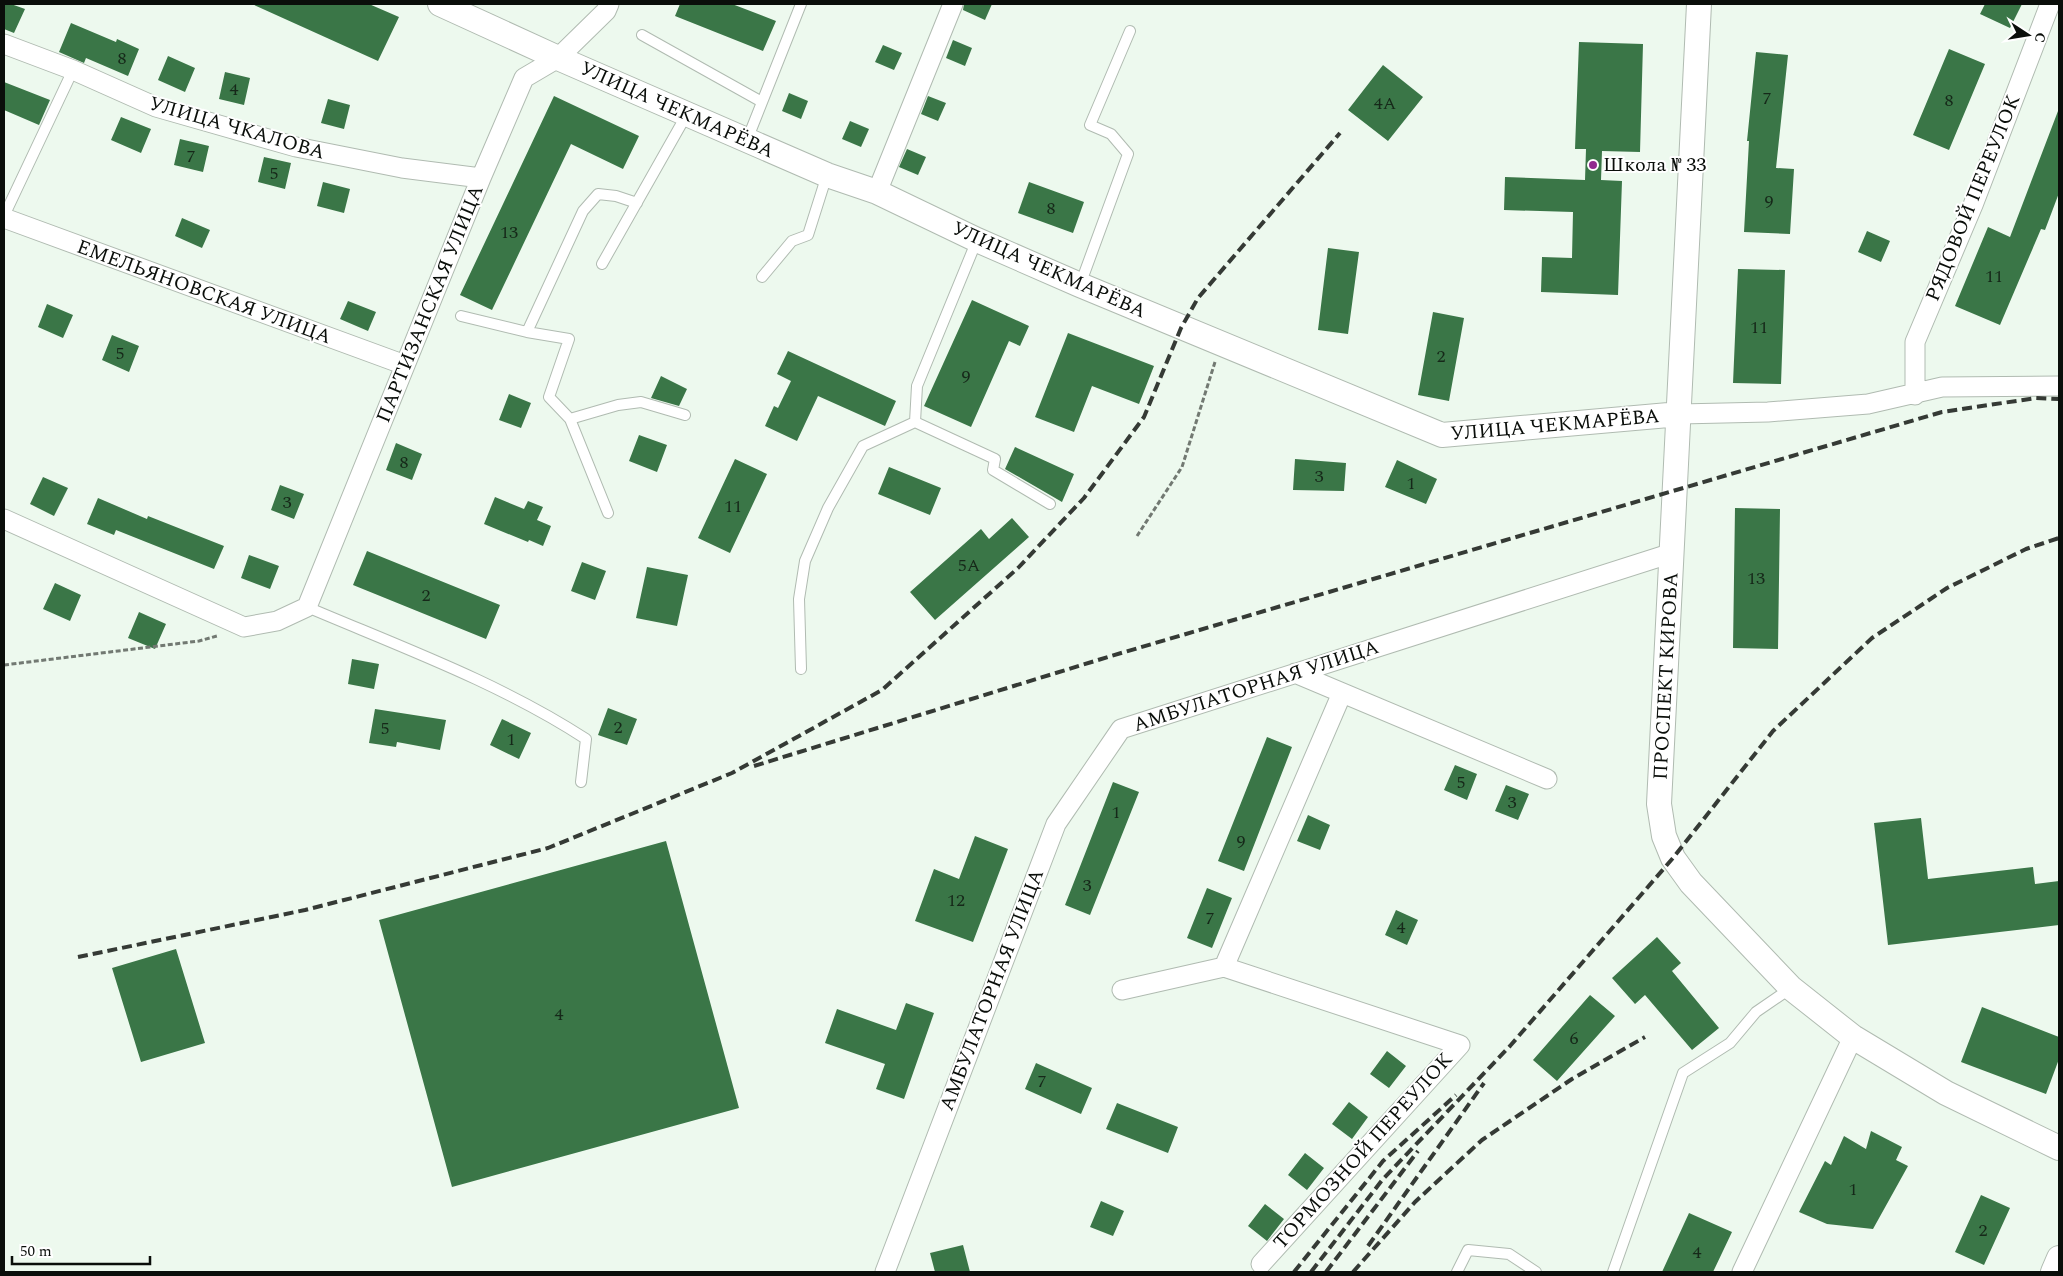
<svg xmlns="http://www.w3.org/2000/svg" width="2063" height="1276" viewBox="0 0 2063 1276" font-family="Spectral,serif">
<rect width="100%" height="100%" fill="#edf9ee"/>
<path fill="#3a7647" d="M4,4H11L25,9L14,33L4,29Z
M252,4H369L399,17L378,61Z
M680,4H732L776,21L763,51L675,16Z
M964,4H992L985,20L963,10Z
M1985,4H2022L2010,28L1980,14Z
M71,23L116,42L117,39L139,49L128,76L86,58L84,63L59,52Z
M953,40L972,48L965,66L946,58Z
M1579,42L1643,44L1640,152L1602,151L1601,180L1622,181L1618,295L1541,292L1542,257L1572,258L1573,212L1504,210L1505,177L1585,180L1586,149H1575Z
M883,45L902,53L894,70L875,62Z
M1949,49L1985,64L1949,150L1913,135Z
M1756,52L1788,55L1776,168L1794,169L1790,234L1744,232L1749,141H1747Z
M168,56L195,68L185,92L158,80Z
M1383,65L1423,97L1388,141L1348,110Z
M225,72L250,78L244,105L219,99Z
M4,82L50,100L39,125L4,110Z
M789,93L808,101L801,119L782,111Z
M554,96L639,136L623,169L571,144L492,310L460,295Z
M928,96L946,103L938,121L921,114Z
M328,99L350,105L344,129L321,123Z
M2058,111L2059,193L2045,230L2041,229L2000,325L1955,306L1988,227L2010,237Z
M121,117L151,129L141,153L111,140Z
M850,121L869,129L861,147L842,139Z
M180,139L209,146L203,172L174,165Z
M907,149L926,157L918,175L899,167Z
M264,157L291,163L285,189L258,182Z
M323,182L350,189L344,213L317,206Z
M1029,182L1084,202L1073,233L1018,213Z
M182,218L210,230L202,248L175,236Z
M1867,231L1890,241L1881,262L1858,252Z
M1328,248L1359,252L1348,334L1318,330Z
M1738,269L1785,270L1781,384L1733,383Z
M972,300L1029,326L1020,346L1009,341L971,427L924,406Z
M348,301L376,312L368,331L340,319Z
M47,304L73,315L63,338L38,327Z
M1433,312L1464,318L1449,401L1418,395Z
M1068,333L1154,366L1139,404L1092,386L1074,432L1035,417Z
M112,335L139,346L129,372L102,360Z
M788,351L896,401L885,426L818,396L797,441L765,426L774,406L778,408L791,381L777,374Z
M661,376L687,389L679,406L651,398Z
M509,394L531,403L521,428L499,420Z
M639,435L667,445L657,472L629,461Z
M396,443L422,454L412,480L386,470Z
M1015,447L1074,474L1062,502L1005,469Z
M735,459L767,474L730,553L698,538Z
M1295,459L1346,463L1344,491L1293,490Z
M1397,460L1437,479L1426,504L1385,487Z
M889,467L941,488L930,515L878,494Z
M43,477L68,488L54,516L30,504Z
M280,485L304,494L294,519L271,510Z
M495,497L524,509L528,501L543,507L537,520L551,526L543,546L529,540L528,542L484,524Z
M98,498L147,519L148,516L224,546L214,569L116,530L114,535L87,524Z
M1735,508L1780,509L1778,649L1733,648Z
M1012,518L1029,537L935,620L910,592L981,529L989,539Z
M367,551L500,605L486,639L353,585Z
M249,555L279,566L270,589L241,578Z
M582,562L606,571L595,600L571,591Z
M647,567L688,575L677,626L636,618Z
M55,583L81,595L70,621L43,609Z
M139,612L166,624L155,649L128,638Z
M352,659L379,664L374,689L348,684Z
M608,708L637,719L627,745L598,735Z
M375,709L446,720L440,750L397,742L396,747L369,743Z
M502,719L531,733L519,759L490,745Z
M1267,737L1292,747L1244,871L1218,861Z
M1455,765L1477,774L1467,800L1444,790Z
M1113,782L1139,792L1090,915L1065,905Z
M1506,785L1529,794L1518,820L1495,811Z
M1308,815L1330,825L1320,850L1297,841Z
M1921,818L1928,879L2033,867L2035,884L2059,881V925L1888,945L1874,823Z
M975,836L1008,849L973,942L915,921L934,869L959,879Z
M666,841L739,1108L452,1187L379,920Z
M1207,888L1232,898L1212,948L1187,938Z
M1396,910L1418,920L1407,945L1385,935Z
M1657,937L1681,963L1672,971L1719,1028L1692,1050L1645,995L1635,1004L1612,978Z
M176,949L205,1043L141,1062L112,968Z
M1590,995L1615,1016L1557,1081L1533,1060Z
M906,1003L934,1013L904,1099L876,1089L885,1064L825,1043L837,1009L896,1030Z
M1982,1007L2059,1037V1059L2046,1094L1961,1062Z
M1387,1051L1406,1066L1389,1088L1370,1074Z
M1036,1063L1092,1088L1081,1114L1025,1089Z
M1349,1102L1368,1117L1352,1139L1332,1124Z
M1117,1103L1178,1127L1168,1153L1106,1129Z
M1871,1131L1902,1147L1896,1160L1908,1166L1873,1229L1827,1224L1799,1212L1825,1161L1831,1165L1844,1136L1866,1149Z
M1305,1153L1324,1168L1307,1190L1288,1175Z
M1981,1195L2010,1208L1984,1265L1955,1252Z
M1101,1201L1124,1211L1113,1236L1090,1227Z
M1265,1204L1284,1219L1267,1241L1248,1226Z
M1689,1213L1732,1232L1713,1272H1662Z
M963,1245L970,1272H935L930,1253Z"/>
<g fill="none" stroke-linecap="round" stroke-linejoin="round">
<g stroke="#b0bbb1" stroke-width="12">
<path id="service" d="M642,35L762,102
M747,140L801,4
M4,216L73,70
M977,240L917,386L915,422L995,459L993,470L1050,504
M602,264L687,114
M762,277L792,241L808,235L827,175
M1080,285L1128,154L1111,134L1090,125L1130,31
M461,316L527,332L583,211L598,194L616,196L637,203
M527,332L569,339L549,397L570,419L608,513
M570,419L618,405L641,402L685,415
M307,607C401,647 500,683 586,739L581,782
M801,669L799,599L805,561L828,508L863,446L915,422
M1457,1272L1468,1250L1509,1254L1536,1272
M1613,1272L1683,1073L1730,1043L1756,1012L1791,988"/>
</g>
<g stroke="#b0bbb1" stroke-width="21">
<path id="minor" d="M4,44L73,70L156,107L296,147L402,168L481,178
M877,192L953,4
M4,218L405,365
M1915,395V342L1973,205L2050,4
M1680,414L1768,412L1868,404L1942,387L2059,386
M4,519L244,627L277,621L307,607L481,178L524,78L558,58L606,11L609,4
M1295,673L1547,779
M1224,967L1460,1045L1261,1264
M1122,990L1224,967L1342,693
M885,1272L1056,824L1121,729L1672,553
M1742,1272L1853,1037"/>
</g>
<g stroke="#b0bbb1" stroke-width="26">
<path id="tertiary" d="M440,4L558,58L827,175L877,192L977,240L1080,285L1442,435L1680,414
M1699,4L1659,804L1664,836L1673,858L1691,883L1791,988L1853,1037L1946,1093L2059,1148
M2053,1272L2059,1258"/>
</g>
<path stroke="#727972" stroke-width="3" stroke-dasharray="5 2.5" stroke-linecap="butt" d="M1137,536L1182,467L1215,362
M4,665L199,641L217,636"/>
<use href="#service" stroke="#fff" stroke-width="10"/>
<use href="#minor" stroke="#fff" stroke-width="19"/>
<use href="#tertiary" stroke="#fff" stroke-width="24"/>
<path stroke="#353a35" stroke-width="4" stroke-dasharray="10 5" stroke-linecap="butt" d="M754,766L1111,656L1942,412L2036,398L2059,399
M78,957L305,910L548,848L732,773L882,690L1018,568L1084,498L1144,417L1181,328L1198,298L1340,133
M1368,1246L1484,1083
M1294,1272L1383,1161L1456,1095
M1311,1272L1383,1179L1510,1046L1673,858L1773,731L1872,638L1947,588L2026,549L2059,538
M1326,1272L1418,1151
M1353,1272L1415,1202L1482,1140L1572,1079L1645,1037"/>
</g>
<circle fill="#912a8f" stroke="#fff" stroke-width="2" cx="1593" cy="165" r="5"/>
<g text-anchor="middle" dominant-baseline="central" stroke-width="4" stroke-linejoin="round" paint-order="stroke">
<g font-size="18" fill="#162819">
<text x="122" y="58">8</text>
<text x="234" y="89">4</text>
<text x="1767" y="98">7</text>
<text x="1949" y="100">8</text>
<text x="1385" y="103">4А</text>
<text x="191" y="156">7</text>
<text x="274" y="173">5</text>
<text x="1769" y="201">9</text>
<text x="1051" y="208">8</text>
<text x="509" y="232">13</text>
<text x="1994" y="276">11</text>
<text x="1759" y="327">11</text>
<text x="120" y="353">5</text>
<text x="1441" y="356">2</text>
<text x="966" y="376">9</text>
<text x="404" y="462">8</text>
<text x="1319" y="476">3</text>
<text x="1411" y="483">1</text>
<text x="287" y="502">3</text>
<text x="733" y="506">11</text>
<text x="969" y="565">5А</text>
<text x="1756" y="578">13</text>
<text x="426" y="595">2</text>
<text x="618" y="727">2</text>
<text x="385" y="728">5</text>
<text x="511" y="739">1</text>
<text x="1461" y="782">5</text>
<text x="1512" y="802">3</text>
<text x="1116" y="812">1</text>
<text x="1241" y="841">9</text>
<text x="1087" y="885">3</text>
<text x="956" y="900">12</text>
<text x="1210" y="918">7</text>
<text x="1401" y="927">4</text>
<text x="559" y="1014">4</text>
<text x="1574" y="1038">6</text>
<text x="1042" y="1081">7</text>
<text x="1853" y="1189">1</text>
<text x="1983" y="1230">2</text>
<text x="1697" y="1252">4</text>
</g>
<g font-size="20" fill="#0a0e0a" stroke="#fff">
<text transform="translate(677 110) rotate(24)">УЛИЦА ЧЕКМАРЁВА</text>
<text transform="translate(237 128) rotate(16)">УЛИЦА ЧКАЛОВА</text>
<text transform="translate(1973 198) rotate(-68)">РЯДОВОЙ ПЕРЕУЛОК</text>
<text transform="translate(1049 270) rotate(24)">УЛИЦА ЧЕКМАРЁВА</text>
<text transform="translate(204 292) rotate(20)">ЕМЕЛЬЯНОВСКАЯ УЛИЦА</text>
<text transform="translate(430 304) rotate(-68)">ПАРТИЗАНСКАЯ УЛИЦА</text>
<text transform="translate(1555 425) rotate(-5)">УЛИЦА ЧЕКМАРЁВА</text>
<text transform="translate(1666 676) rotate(-87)">ПРОСПЕКТ КИРОВА</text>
<text transform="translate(1256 686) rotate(-18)">АМБУЛАТОРНАЯ УЛИЦА</text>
<text transform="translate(992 990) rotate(-69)">АМБУЛАТОРНАЯ УЛИЦА</text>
<text transform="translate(1363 1151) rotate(-48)">ТОРМОЗНОЙ ПЕРЕУЛОК</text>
</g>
<g font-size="20" fill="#0a0e0a" stroke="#fff" text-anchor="start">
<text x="1603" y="165">Школа № 33</text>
</g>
</g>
<rect width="2063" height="1276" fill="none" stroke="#0a0e0a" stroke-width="10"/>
<g transform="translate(2028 35) rotate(102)" stroke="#ffffff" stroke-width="4" paint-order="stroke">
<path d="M0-4L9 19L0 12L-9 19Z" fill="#0a0e0a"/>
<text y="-8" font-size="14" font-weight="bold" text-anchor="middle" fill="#0a0e0a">С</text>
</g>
<path d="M12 1256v8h138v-8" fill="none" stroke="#0a0e0a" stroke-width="2.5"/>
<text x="20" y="1256" font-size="15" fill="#0a0e0a" stroke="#ffffff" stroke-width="4" paint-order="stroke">50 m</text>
</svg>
